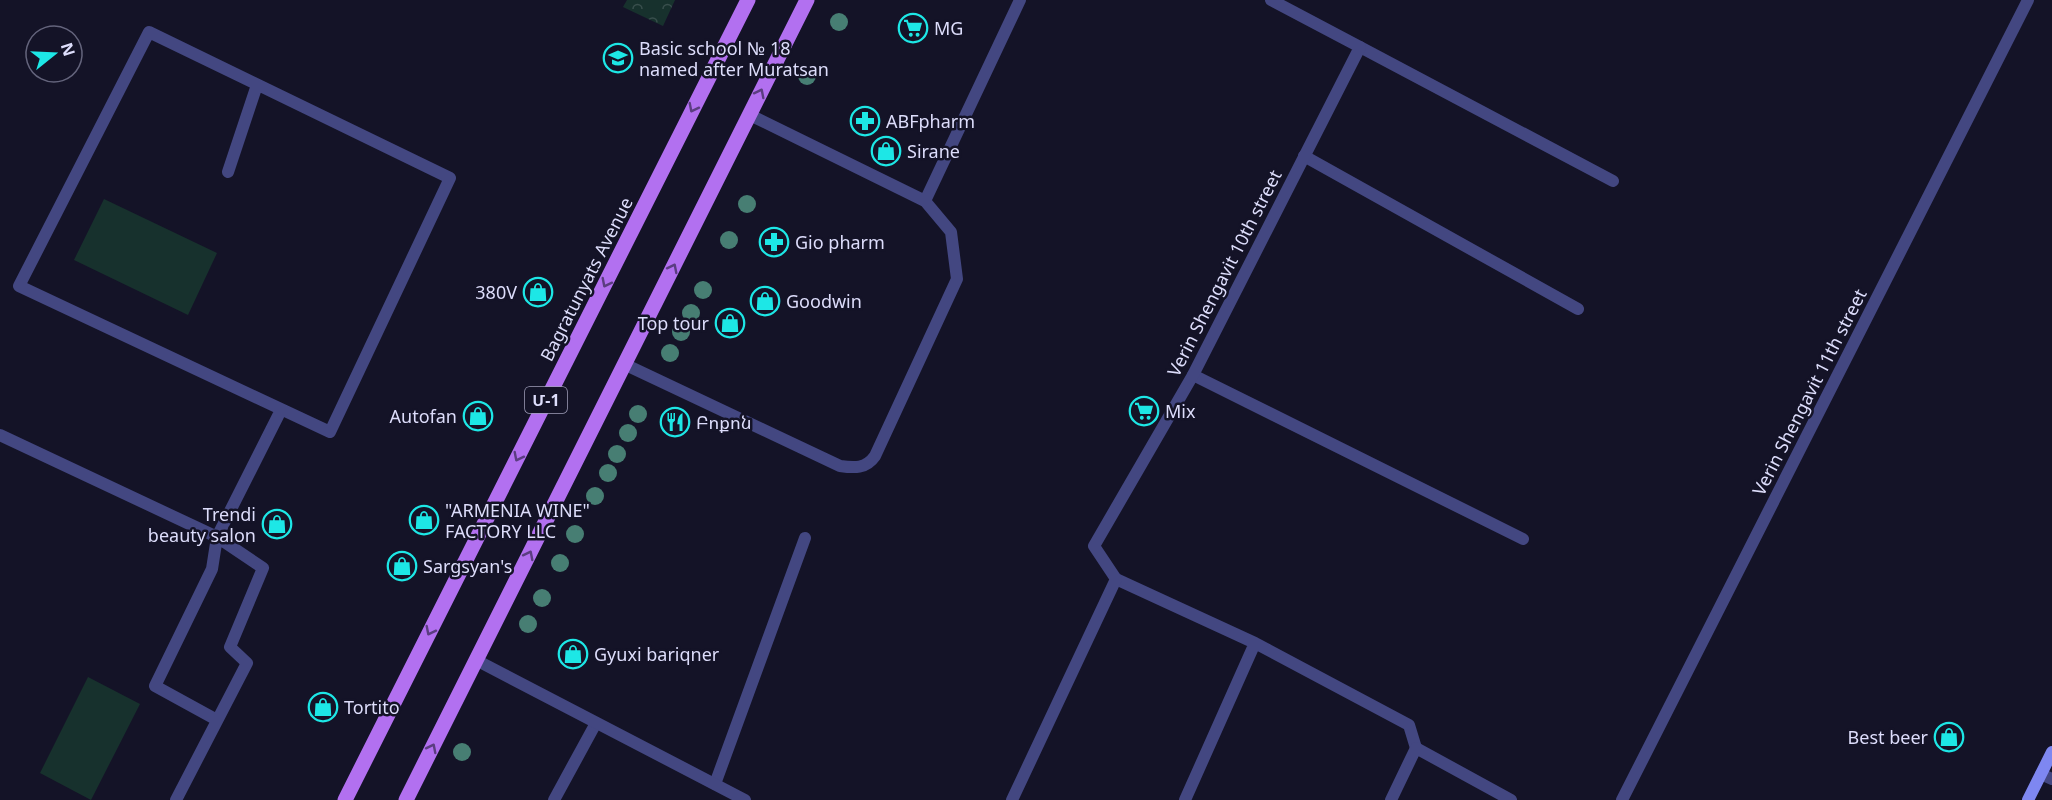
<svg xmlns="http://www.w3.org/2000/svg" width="2052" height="800" viewBox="0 0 2052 800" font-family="'Noto Sans','Noto Sans Armenian',sans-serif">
<defs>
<pattern id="park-crowns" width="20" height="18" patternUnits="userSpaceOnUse" patternTransform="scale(1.5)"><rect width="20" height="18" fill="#17312d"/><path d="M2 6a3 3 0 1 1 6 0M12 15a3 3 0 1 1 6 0" fill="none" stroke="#384e4c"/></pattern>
</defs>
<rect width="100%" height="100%" fill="#141327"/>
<path fill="url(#park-crowns)" d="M627,0H675L663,26L623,7Z"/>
<path fill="#17312d" d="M104,199L217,253L188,315L74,260Z
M88,677L140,704L91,800L40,773Z"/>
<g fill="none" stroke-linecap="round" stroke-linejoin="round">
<path stroke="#434781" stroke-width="12" d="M149,32L450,178L330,432L19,286Z
M1360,47L1613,181
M1304,156L1578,309
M228,172L257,85
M925,201L1020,0
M624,364L840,466C854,468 866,469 875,456L957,279L951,232L925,201L750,115
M1193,375L1523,539
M217,537L212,569L155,686L217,720
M1116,579L1255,643L1409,725L1416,748
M2041,774L2052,779
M715,784L805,538
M176,800L247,663L230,647L263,568L217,537L281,410
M554,800L596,723
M1185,800L1255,643"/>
<path stroke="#434781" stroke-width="12" d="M0,435L217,537
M476,660L745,800
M1012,800L1116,579L1094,546L1193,375L1360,47L1271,0
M1391,800L1416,748L1511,800
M1622,800L2028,0"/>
<path stroke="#7e87f1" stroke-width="12" d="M2028,800L2052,752"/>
<path stroke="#b270f0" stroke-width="15" d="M345,800L748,0
M406,800L807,0"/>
</g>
<g fill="#477e73">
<circle cx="839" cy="22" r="9"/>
<circle cx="807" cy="76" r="9"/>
<circle cx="747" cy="204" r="9"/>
<circle cx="729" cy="240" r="9"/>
<circle cx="703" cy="290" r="9"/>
<circle cx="691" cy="313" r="9"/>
<circle cx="681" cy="332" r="9"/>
<circle cx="670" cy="353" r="9"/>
<circle cx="638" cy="414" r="9"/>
<circle cx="628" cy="433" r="9"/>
<circle cx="617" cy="454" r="9"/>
<circle cx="608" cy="473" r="9"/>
<circle cx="595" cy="496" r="9"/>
<circle cx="575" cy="534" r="9"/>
<circle cx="560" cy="563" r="9"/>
<circle cx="542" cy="598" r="9"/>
<circle cx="528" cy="624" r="9"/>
<circle cx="462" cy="752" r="9"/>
</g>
<defs><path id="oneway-chevron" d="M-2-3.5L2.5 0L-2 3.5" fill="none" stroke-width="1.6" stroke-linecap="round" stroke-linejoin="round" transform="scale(1.5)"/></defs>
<g stroke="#5b3d81">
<use href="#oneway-chevron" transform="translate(760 93) rotate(-63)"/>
<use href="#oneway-chevron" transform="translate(693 108) rotate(117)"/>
<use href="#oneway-chevron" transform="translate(673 268) rotate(-63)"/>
<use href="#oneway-chevron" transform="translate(606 283) rotate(117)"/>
<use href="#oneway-chevron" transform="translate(518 457) rotate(117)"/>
<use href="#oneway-chevron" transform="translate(529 555) rotate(-63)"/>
<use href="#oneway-chevron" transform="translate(430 631) rotate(117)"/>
<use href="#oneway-chevron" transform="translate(432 748) rotate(-63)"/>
</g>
<defs>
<g id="supermarket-ring" transform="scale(1.5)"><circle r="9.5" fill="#141327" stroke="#1de7e6" stroke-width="1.5"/><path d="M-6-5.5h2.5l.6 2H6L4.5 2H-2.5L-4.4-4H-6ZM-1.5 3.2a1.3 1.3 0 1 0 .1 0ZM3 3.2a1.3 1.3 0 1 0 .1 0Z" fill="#1de7e6"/></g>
<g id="school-ring" transform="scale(1.5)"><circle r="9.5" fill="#141327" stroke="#1de7e6" stroke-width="1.5"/><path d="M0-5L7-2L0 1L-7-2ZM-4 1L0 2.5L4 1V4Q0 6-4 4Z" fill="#1de7e6"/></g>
<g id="pharmacy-ring" transform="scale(1.5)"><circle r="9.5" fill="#141327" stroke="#1de7e6" stroke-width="1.5"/><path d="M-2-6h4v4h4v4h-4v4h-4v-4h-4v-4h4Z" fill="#1de7e6"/></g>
<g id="shop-ring" transform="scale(1.5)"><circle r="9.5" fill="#141327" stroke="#1de7e6" stroke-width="1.5"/><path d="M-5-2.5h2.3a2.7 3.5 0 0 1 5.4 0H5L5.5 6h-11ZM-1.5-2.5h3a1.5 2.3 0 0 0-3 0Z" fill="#1de7e6"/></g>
<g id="restaurant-ring" transform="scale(1.5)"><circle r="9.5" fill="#141327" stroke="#1de7e6" stroke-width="1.5"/><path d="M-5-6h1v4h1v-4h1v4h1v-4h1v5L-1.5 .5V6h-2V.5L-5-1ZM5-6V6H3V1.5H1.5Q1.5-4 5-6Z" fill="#1de7e6"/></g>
</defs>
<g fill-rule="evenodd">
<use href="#supermarket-ring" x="913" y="28"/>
<use href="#school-ring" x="618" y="58"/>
<use href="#pharmacy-ring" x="865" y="121"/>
<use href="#shop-ring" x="886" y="151"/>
<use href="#pharmacy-ring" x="774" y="242"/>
<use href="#shop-ring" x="538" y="292"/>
<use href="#shop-ring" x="765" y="301"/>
<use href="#shop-ring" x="730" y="323"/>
<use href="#supermarket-ring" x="1144" y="411"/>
<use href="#shop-ring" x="478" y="416"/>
<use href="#restaurant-ring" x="675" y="422"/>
<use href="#shop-ring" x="424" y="520"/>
<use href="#shop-ring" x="277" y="524"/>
<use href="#shop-ring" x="402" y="566"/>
<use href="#shop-ring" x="573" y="654"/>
<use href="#shop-ring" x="323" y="707"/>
<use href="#shop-ring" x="1949" y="737"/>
</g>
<g text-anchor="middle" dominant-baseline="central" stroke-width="5" stroke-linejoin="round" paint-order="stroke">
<rect fill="#141327" stroke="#a1a0bb" stroke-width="1.5" x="525" y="387" width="42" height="26" rx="4.5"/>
<g font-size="16" font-weight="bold" fill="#ddddfb">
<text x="546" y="400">Մ-1</text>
</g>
<g font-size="18" fill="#ddddfb" stroke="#141327" text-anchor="start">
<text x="934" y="28">MG</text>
<text x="639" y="48">Basic school № 18<tspan x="639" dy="21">named after Muratsan</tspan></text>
<text x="886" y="121">ABFpharm</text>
<text x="907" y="151">Sirane</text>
<text x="795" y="242">Gio pharm</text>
<text x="517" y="292" text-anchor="end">380V</text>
<text x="786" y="301">Goodwin</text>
<text x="709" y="323" text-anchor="end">Top tour</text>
<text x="1165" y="411">Mix</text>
<text x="457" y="416" text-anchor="end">Autofan</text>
<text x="696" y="422">Բոքոն</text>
<text x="445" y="510">"ARMENIA WINE"<tspan x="445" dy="21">FACTORY LLC</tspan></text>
<text x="256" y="514" text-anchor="end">Trendi<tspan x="256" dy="21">beauty salon</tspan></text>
<text x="423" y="566">Sargsyan's</text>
<text x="594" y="654">Gyuxi bariqner</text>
<text x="344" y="707">Tortito</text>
<text x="1928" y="737" text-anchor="end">Best beer</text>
</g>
<g font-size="18" fill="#ddddfb" stroke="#141327">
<text transform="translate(1224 273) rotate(-63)">Verin Shengavit 10th street</text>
<text transform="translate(586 279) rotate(-63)">Bagratunyats Avenue</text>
<text transform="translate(1809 392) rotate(-63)">Verin Shengavit 11th street</text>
</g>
</g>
<g transform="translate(54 54) rotate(72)"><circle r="28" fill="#141327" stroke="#64647c" stroke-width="1.5"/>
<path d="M0-4.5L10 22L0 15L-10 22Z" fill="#1de7e6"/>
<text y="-9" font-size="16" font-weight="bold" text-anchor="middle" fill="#ddddfb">N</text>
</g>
</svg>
